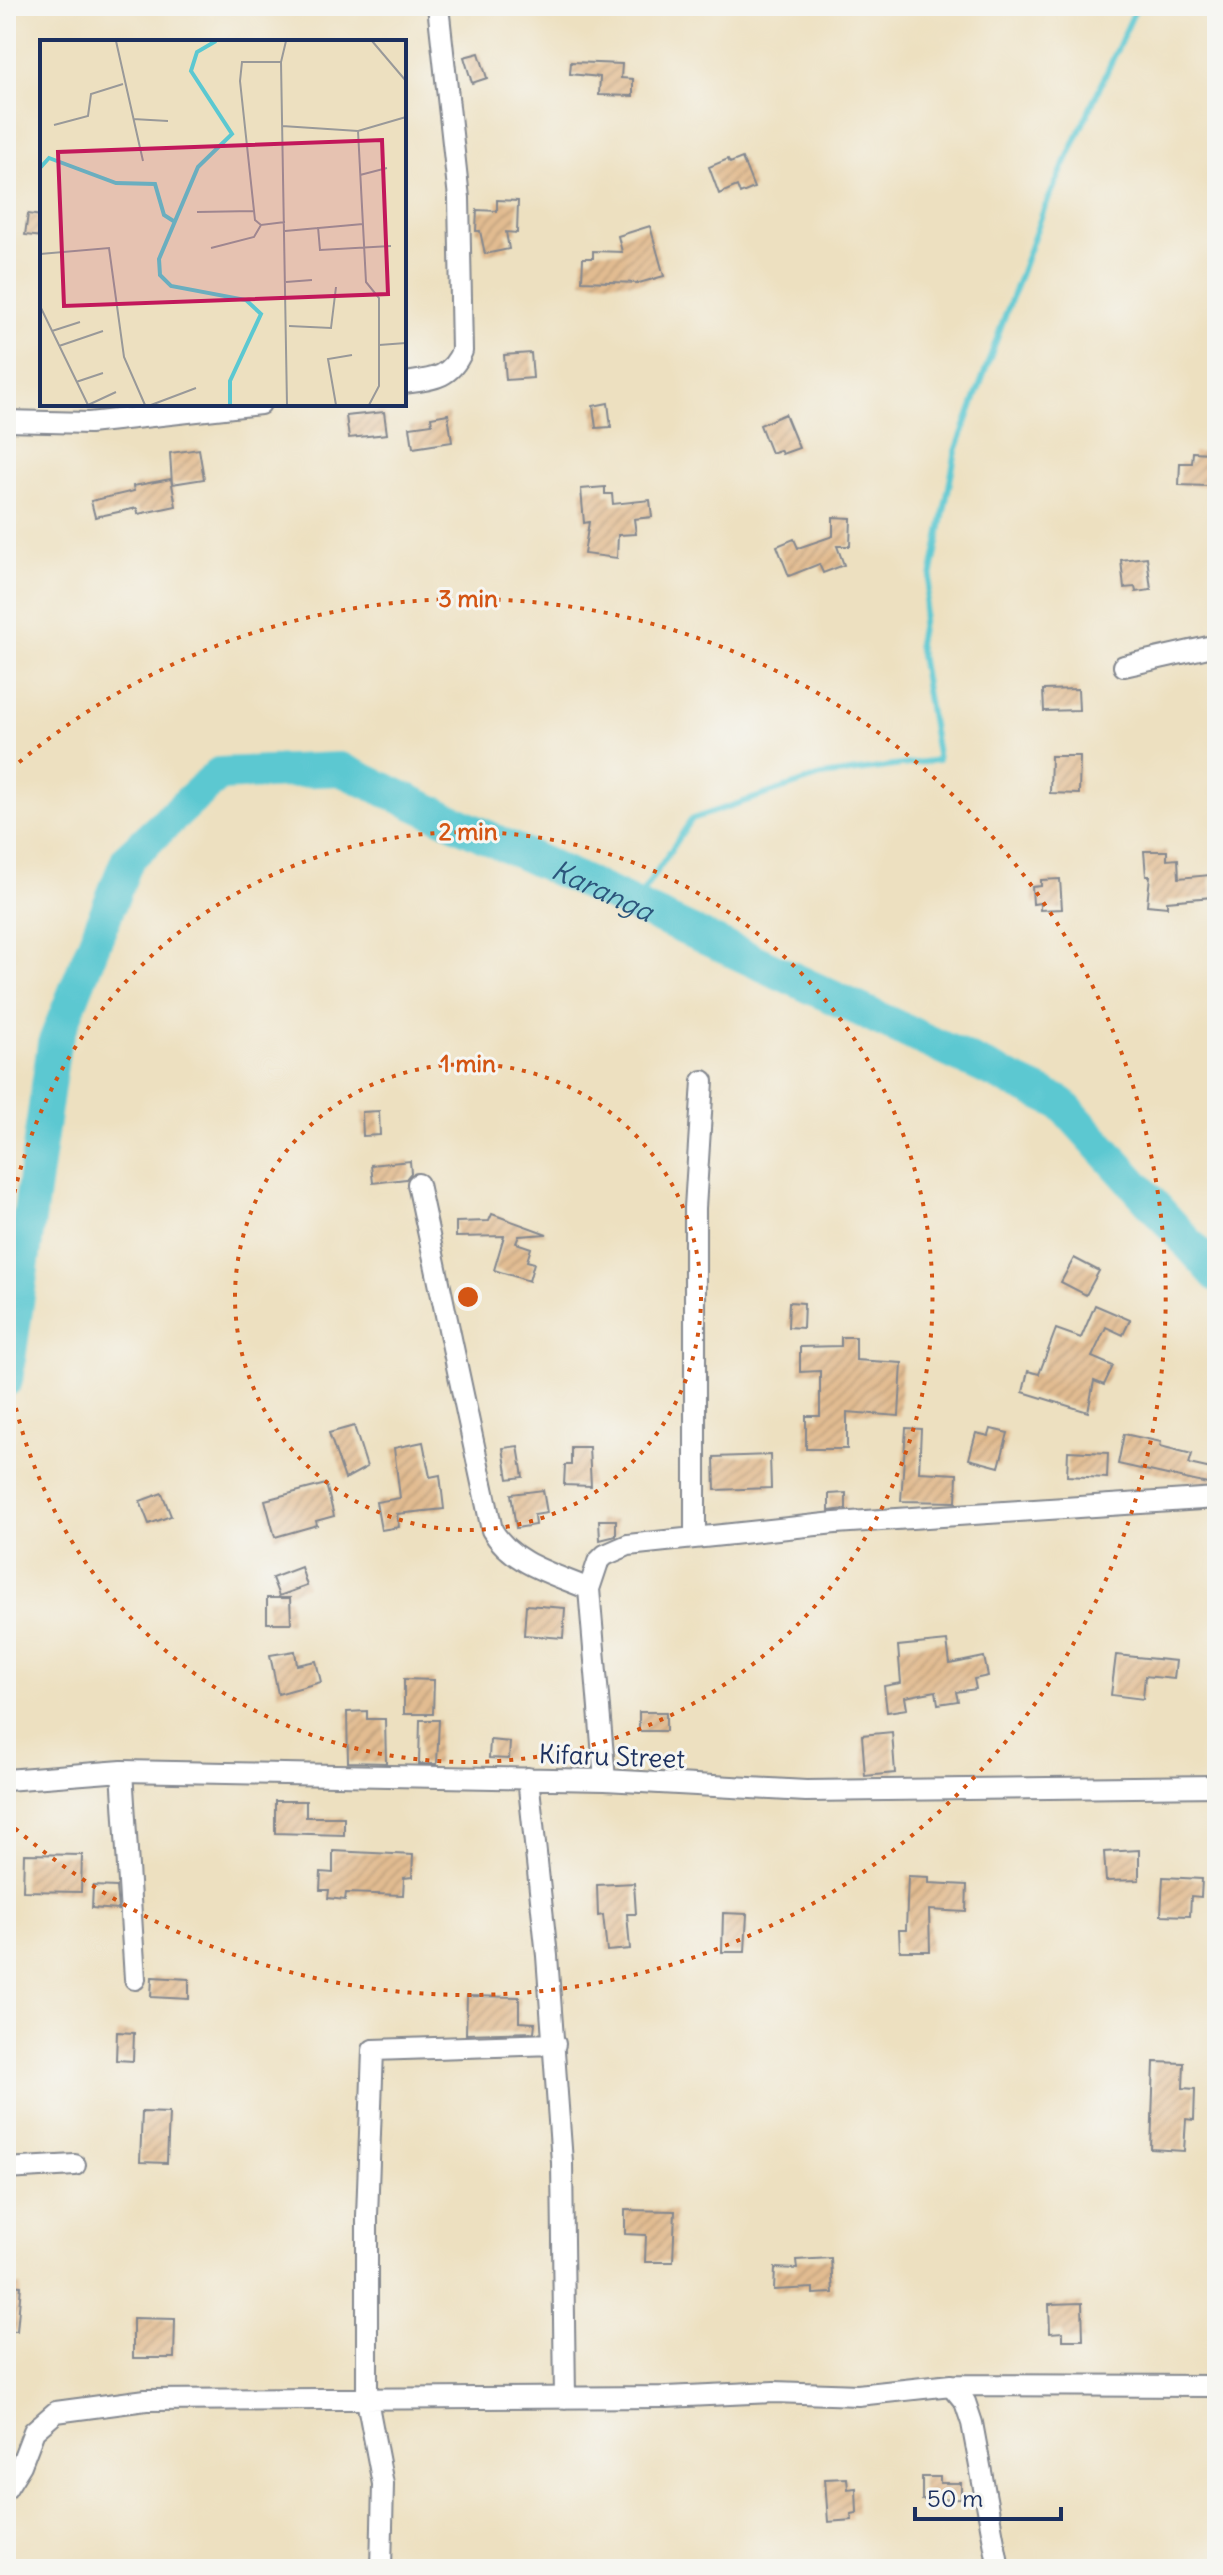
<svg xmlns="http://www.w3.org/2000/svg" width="1223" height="2575" viewBox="0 0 1223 2575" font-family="Delius,sans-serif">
<defs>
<pattern id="building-hatch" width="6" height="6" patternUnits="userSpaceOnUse" patternTransform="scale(2)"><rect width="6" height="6" fill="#e2bc91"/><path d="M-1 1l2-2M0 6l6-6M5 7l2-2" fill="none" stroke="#c1a27f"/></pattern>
</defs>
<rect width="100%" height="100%" fill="#f6f6f2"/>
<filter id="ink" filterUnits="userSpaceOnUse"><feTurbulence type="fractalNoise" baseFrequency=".0125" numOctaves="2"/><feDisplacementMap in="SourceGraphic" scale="16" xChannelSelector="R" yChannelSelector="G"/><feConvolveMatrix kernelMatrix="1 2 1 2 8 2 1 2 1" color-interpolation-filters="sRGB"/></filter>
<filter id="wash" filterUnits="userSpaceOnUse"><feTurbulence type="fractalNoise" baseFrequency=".006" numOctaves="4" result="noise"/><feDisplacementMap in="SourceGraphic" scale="32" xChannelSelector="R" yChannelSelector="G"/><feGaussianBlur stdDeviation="1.8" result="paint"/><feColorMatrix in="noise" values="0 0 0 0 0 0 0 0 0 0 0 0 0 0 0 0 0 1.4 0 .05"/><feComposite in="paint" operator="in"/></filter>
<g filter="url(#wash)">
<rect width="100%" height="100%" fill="#ede0c0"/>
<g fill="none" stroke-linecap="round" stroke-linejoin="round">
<path stroke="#5bc8d1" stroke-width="6" d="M634,905L692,819L821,776L938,760L918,643L956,451L1044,209L1137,6"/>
<path stroke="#5bc8d1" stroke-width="34" id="s1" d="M6,1380L54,1044L128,858L219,774L340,769L1061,1103L1217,1275"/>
</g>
<g id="blocks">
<path fill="url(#building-hatch)" d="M479,53L487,78L472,83L464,57Z
M571,62L622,64L621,78L633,79V96L599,95L600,77L570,74Z
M742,158L754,188L740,194L737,186L719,194L709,167L728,159L730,163Z
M497,200L518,201L517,233L506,232L509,249L485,254L480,231H476L477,210L497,211Z
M28,214L42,216V237L25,235Z
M650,226L664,276L639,283L582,281L583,258H593V251L622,252L618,236Z
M531,353L533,378L506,380L504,355Z
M608,403L611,427L596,428L593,406Z
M384,412L387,434L349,438L346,416Z
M448,414L452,442L413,448L410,427L432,424L431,417Z
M785,414L799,448L782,454L780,450L771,453L760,425Z
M199,449L204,479L172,484L170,453Z
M1193,452L1210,453L1208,486L1179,485L1180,463H1192Z
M171,479L176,506L138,514L137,508L95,517L91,501L134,491L133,486Z
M605,487V494H612L613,504L650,500L652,517L634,519L636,534L618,535L617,558L584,554L589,522L584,523L581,489Z
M833,517L851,518L850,546H837L844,565L823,573L819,564L789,576L777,546L794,539L798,548L833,536Z
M1147,557L1151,590L1136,592L1135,587L1124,588L1121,560Z
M1078,689L1079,710L1044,711L1043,690Z
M1051,756H1080L1079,794L1050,793Z
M1144,851H1167V860L1178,859L1179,878L1210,875L1212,897L1167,901V907L1147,905L1150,876H1146Z
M1060,879L1062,909L1040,910V903L1033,904L1032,887L1041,886V880Z
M379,1111L380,1135L363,1136L362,1112Z
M410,1161L411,1173L406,1179L373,1183L371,1165Z
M492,1214L547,1234L519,1236L516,1243L531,1248L527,1261L534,1263L529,1281L494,1270L504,1236L456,1237V1222L489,1221Z
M1074,1258L1099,1271L1086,1295L1061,1282Z
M789,1302L804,1303L803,1328L788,1327Z
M1095,1305L1130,1320L1123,1335L1106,1327L1092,1357L1113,1366L1104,1385L1094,1381L1088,1412L1023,1392L1028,1371L1039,1374L1056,1329L1081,1338Z
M841,1337H856V1360L902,1363L899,1416L847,1412V1449H806V1416H820V1371L800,1372V1347L841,1346Z
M354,1426L367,1467L345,1479L329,1433Z
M906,1428L921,1429L919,1472L957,1474L956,1502L901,1501Z
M991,1429L1008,1433L999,1467L969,1459L976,1433L989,1436Z
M1124,1434L1161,1442L1160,1446L1192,1454L1189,1464L1216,1470L1212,1485L1118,1464Z
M423,1442L430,1477L440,1475L444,1509L397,1514L399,1527L381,1530L376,1502L400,1498L394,1448Z
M518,1446L523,1477L508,1479L503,1448Z
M571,1447H589L591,1486L564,1485L565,1465H571Z
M1068,1451L1108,1453L1107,1478L1067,1476Z
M770,1455L771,1488L715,1490L714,1457Z
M326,1484L334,1516L316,1521L317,1525L275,1537L265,1500Z
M543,1490L547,1513L534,1515L535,1525L516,1528L511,1494Z
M162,1493L171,1516L149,1524L140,1501Z
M846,1493V1509L829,1511V1494Z
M599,1520H616V1536L600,1540Z
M301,1567L307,1586L279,1596L272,1578Z
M267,1598H290L291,1623H267Z
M526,1605L565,1608L563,1638L524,1635Z
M947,1641L950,1664L984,1657L988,1676L974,1679L976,1689L956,1692L958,1701L938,1704L936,1691L905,1697L907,1709L887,1712L884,1686L901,1683L898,1646Z
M295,1651L297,1665L316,1661L321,1682L278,1694L270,1655Z
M1116,1655L1176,1661L1174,1679L1145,1676L1143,1699L1111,1695Z
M404,1679L434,1680L433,1714H404Z
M367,1711V1719H385L386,1763L348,1762L347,1712Z
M639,1712H666V1731H639Z
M420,1720H439L437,1764H419Z
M892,1732L895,1773L865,1776L862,1735Z
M490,1740L510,1742L509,1759L489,1758Z
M275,1801H306V1817H344V1835L275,1833Z
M1139,1850V1880L1106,1881L1104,1852Z
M333,1851L413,1855L412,1877L404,1878L403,1895L346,1893L345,1900L328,1898L329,1890H320L321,1872L333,1873Z
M24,1854L82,1855L81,1892L23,1891Z
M908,1876L929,1877V1883L967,1885L966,1912L929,1910L930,1951H900L899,1930H906Z
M1163,1877L1202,1879L1201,1897L1191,1896L1190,1916L1161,1915Z
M634,1883L636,1914H627L630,1949L607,1951L603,1915L598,1916L597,1885Z
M93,1886L116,1887L118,1910L92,1908Z
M723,1913L747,1914L745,1952H722Z
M152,1977L189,1979V1999L151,1997Z
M467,1996L519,1997V2022L535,2023L534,2032L466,2034Z
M117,2032L134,2033L133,2061L116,2060Z
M1154,2062L1184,2063L1183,2088L1195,2089L1194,2120L1186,2119L1184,2151L1151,2149Z
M142,2112L169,2113L167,2163L140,2162Z
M625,2210L675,2211L673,2262H645L646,2235L625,2234Z
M831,2258L833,2293L813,2294V2288L774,2290L775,2268L797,2269L796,2260Z
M6,2285L21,2286L17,2331H6Z
M1082,2303L1083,2340H1063V2332L1050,2333L1049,2304Z
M133,2318L175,2319L174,2358H133Z
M922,2477H940V2483H961V2499L922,2500Z
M847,2478L848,2489L856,2488L857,2513L851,2514L852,2520L828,2522L825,2479Z"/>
</g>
</g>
<g filter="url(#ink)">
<use href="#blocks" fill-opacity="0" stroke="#84888f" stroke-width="2"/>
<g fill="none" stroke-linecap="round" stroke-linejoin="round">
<g stroke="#84888f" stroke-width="24">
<path id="minor" d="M404,383C432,379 450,379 462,351L459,198L438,6
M6,421L89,423L260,404
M1124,666L1217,645
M418,1184L492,1530C512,1564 554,1574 589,1589
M695,1536V1208L703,1081
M122,1771L135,1979
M528,1778L547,1956L562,2162L565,2398
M6,1780L122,1771L605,1780L806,1791L1217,1786
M605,1780L589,1589L598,1562L605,1555L628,1545L835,1523L1217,1498
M6,2169L75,2165
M951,2385L965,2402L972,2423L999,2569
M6,2489L21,2465L34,2431L56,2412L146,2400L666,2397L774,2392L858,2395L951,2385L1217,2386
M381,2569L383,2484L367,2400V2216L373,2050L555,2044"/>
</g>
<use href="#minor" stroke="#fff" stroke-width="20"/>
</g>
</g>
<g fill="none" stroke="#d45514" stroke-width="4" stroke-dasharray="4 8">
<circle cx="468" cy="1297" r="233"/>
<path d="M6 1240A465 465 0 1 1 6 1354"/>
<path d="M10 770A698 698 0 1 1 10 1824"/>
</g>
<g text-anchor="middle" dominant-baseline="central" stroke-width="6" stroke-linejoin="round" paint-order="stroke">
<g font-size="26" fill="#1b2f5e" stroke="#f6f6f2">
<text transform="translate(612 1756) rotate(2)">Kifaru Street</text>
</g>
<g font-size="28" font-style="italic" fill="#2b557b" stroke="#f6f6f2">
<text stroke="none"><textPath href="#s1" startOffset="1074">Karanga</textPath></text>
</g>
</g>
<g transform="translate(40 40)">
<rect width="366" height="366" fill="#ede0c0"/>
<path fill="none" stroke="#5bc8d1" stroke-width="4" d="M176,1L157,12L151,31L192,94L158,127L119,219L120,235L131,246L206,260L221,274L190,341V365M0,128L9,118L76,143L115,144L124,175L135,182"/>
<path fill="none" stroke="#999" stroke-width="2" d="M76,1L103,121M246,1L241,22L247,365M332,1L366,41M241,22H202L200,41L215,180L221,185L245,182M93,79L128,81M14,85L48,76L51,54L83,44M242,86L318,91L366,77M318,91L326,242L339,258V346L329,365M320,135L347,128M157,172L214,171M278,187L280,210L351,206M245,191L323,184M171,208L214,197L221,185M0,214L69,208L84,317L105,365M246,242L272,240M0,266L48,365M249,286L291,288L296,247M12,291L40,282M339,305L366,303M19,306L63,291M36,342L63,333M48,365L76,352M111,365L156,348M296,365L288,319L312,315"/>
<path fill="#c2185b" fill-opacity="0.15" stroke="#c2185b" stroke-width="4" d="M342,100L348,254L24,266L18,112Z"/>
<rect width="366" height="366" fill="none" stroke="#1b2f5e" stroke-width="4"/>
</g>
<circle cx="468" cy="1297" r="12" fill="#d45514" stroke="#f6f6f2" stroke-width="4"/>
<g font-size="24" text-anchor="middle" font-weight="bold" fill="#d45514" stroke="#f6f6f2" stroke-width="6" stroke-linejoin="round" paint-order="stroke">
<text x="468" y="607">3 min</text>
<text x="468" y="840">2 min</text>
<text x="468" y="1072">1 min</text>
</g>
<rect width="1223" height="2575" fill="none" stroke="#f6f6f2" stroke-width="32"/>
<path d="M915 2507v12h146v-12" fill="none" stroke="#1b2f5e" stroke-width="4"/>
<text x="927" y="2507" font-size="24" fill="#1b2f5e" stroke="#f6f6f2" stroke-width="6" paint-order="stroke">50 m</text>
</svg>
